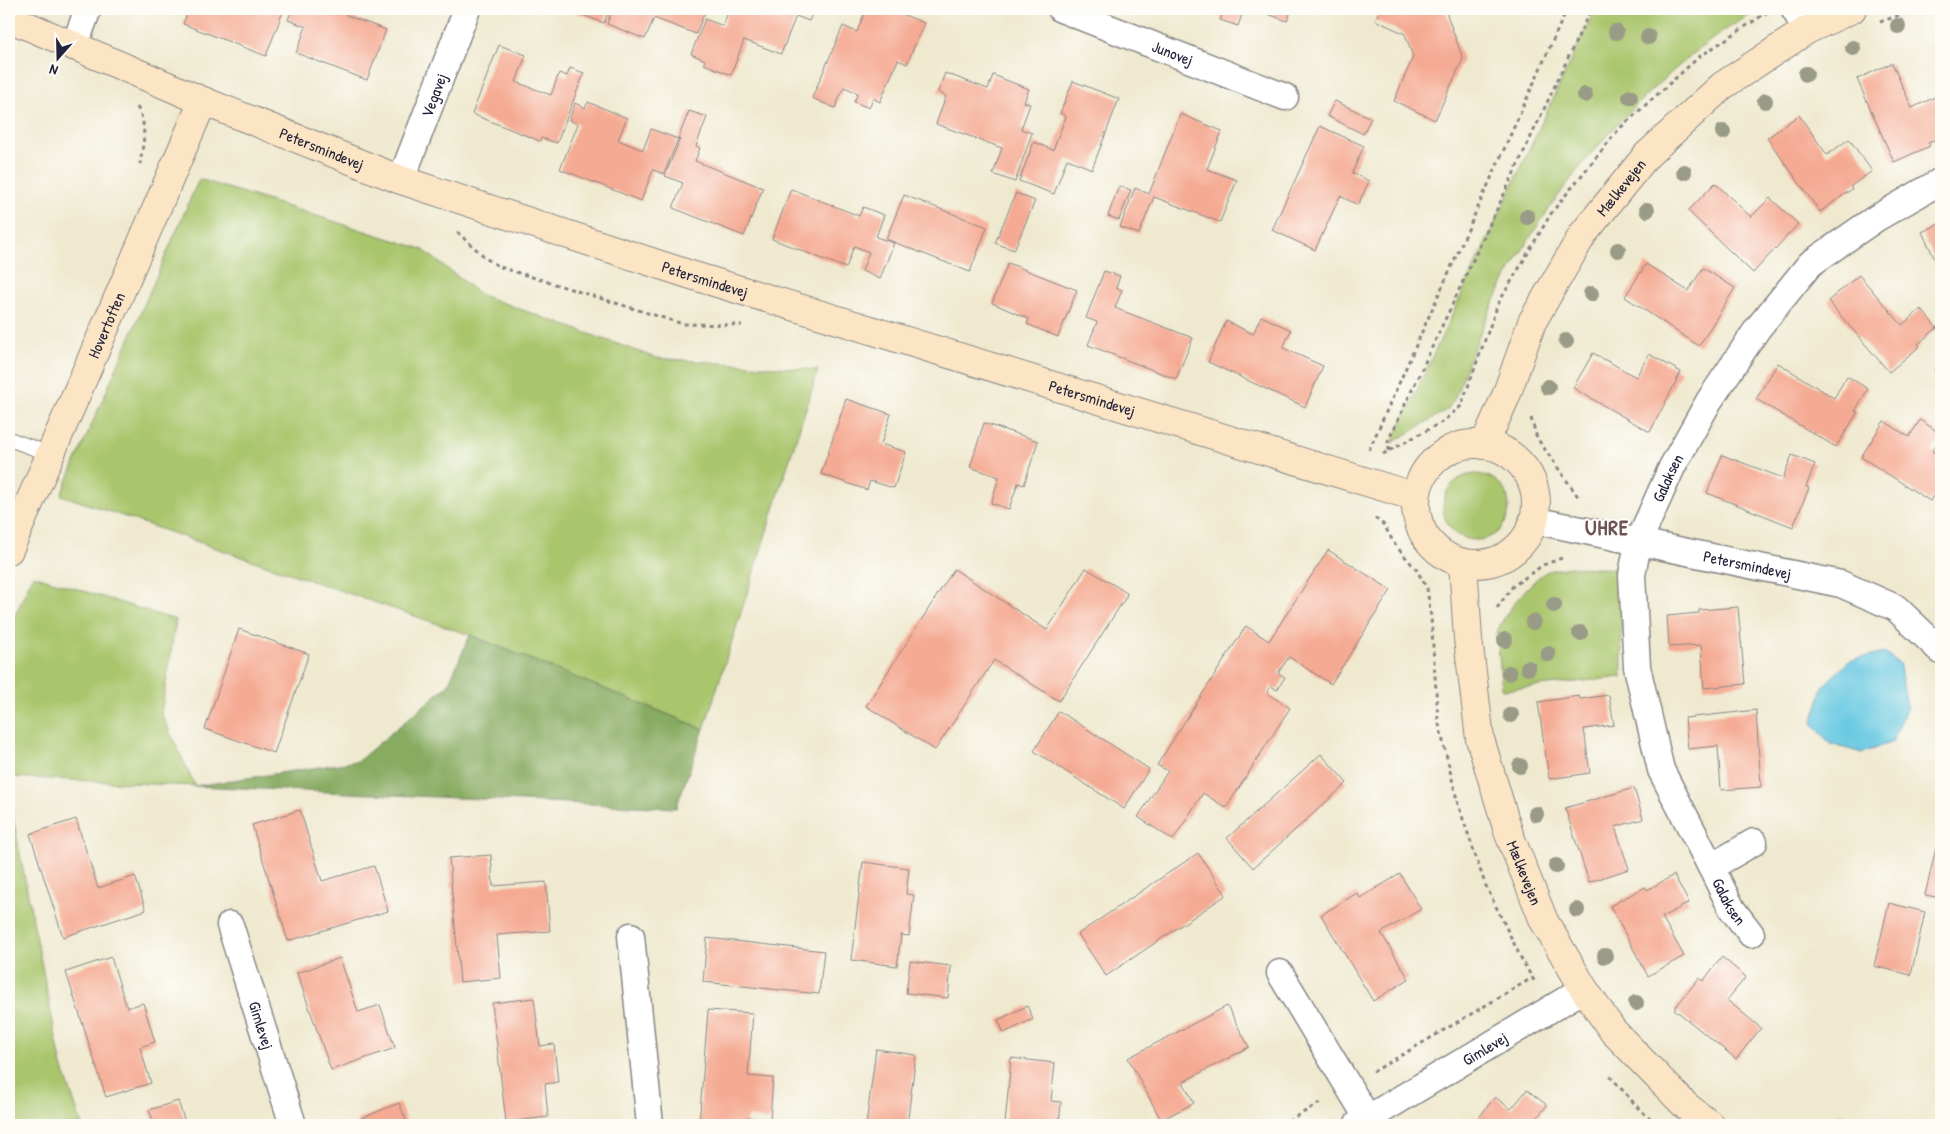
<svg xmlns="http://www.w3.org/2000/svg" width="1950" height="1134" viewBox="0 0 1950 1134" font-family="'Patrick Hand',sans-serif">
<rect width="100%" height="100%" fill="#fdfcf7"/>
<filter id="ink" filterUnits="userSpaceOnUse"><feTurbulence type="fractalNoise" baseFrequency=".02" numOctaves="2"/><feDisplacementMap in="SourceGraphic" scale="10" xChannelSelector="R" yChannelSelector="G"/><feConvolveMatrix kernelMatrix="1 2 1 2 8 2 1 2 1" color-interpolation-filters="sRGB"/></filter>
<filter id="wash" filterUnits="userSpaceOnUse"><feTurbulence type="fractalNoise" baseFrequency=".0096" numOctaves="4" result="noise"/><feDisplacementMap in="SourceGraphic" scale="20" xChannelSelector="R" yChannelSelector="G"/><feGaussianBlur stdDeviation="1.12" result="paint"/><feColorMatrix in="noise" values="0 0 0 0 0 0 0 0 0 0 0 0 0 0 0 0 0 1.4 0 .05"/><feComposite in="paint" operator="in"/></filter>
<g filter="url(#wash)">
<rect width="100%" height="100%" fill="#efe9cf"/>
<path fill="#aac66d" stroke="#667454" d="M1595,9H1760C1745,18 1729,27 1715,37C1624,105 1548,195 1497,296C1480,329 1468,364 1455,398L1448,409L1392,443Z
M199,179L422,249L481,295L656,358L818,370L704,729L470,635L61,495Z
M1443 507a33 33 0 1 1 66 0a33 33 0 1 1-66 0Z
M1569,567L1621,569L1622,677L1502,690L1497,633C1501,617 1531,580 1546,572C1552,569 1562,569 1569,567Z
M33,575L176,620L161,713L195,786L9,777V629Z
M9,798L61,1063L82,1125H9Z
M1836,1115L1900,1125H1834Z"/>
<path fill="#87ab60" stroke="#54664e" d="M470,635L704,729L676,808L195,786L358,761L448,685Z"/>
<path fill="#63c7e1" stroke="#42748e" d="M1883,652L1899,663L1907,706L1893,742L1862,753L1830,744L1812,723L1823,686L1849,661Z"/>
<g id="blocks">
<path fill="#f5aa93" d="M189,9H284L266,56L183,24Z
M292,9H348L346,15L386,30L367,80L296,53L306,27L288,20Z
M567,9H609L604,23Z
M612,9H706L696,34L654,18L645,39L607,24Z
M729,9H814L809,21L796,16L781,54L744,40L731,75L704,64L705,60L691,54L705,19L723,26Z
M866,9H890L924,23L907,64L898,60L880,102L873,98L869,108L854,102L858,93L844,87L835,108L812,98L843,26L857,32Z
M1225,9H1244L1238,26L1220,20Z
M1254,9H1292L1287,21Z
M1380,9H1445L1463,59L1435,120L1394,101L1413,57L1405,34L1375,20Z
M499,45L526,55L516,82L551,95L559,73L567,76L570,68L584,73L557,143L541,138L540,141L472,114Z
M1892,63L1912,108L1937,96L1941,105V137L1928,143L1930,146L1894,162L1857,79Z
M945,73L988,89L993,75L1029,89L1024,102L1030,104L1021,129L1032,133L1015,182L993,174L1002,148L936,124L946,96L938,92Z
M1073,81L1119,99L1092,169L1067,159L1054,194L1019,181L1034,142L1053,150L1066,116L1060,113Z
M1335,101L1371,118L1363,134L1327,116Z
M588,102L627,118L618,140L643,150L651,129L678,139L689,111L707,117L696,146L700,148L695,161L763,188L744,236L673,208L683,183L665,176L680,139H678L664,174L653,170L641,201L560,169L578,124L569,120L575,103L585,108Z
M1180,114L1222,131L1207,169L1237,180L1220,222L1154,197L1139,234L1120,227L1135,188L1149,194Z
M1799,115L1827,155L1849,139L1872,171L1850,187L1852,189L1820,212L1767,138Z
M1320,126L1364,146L1352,173L1369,181L1358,205L1340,196L1315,250L1272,230Z
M1715,183L1751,217L1770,198L1798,224L1753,273L1688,211Z
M1119,186L1131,190L1119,220L1108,216Z
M791,189L859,216L863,207L884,215L876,237L894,243L880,279L862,271L869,252L854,246L846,268L772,239Z
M1016,193L1035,201L1014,250L995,243Z
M904,195L987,227L970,272L886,239Z
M1941,223V272L1922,232Z
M1008,263L1077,290L1058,337L1027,324L1029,319L992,303Z
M1646,264L1688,291L1703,268L1735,288L1699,346L1625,297Z
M1104,271L1120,276L1116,288L1122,290L1115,308L1193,338L1176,379L1088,345L1097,322L1086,318Z
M1859,275L1902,325L1921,309L1937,328L1918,344L1920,346L1889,372L1828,301Z
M1261,316L1291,330L1283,348L1323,366L1305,407L1208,362L1226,321L1253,334Z
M1593,353L1636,377L1649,354L1681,372L1650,432L1573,388Z
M1778,363L1834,398L1847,376L1868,389L1855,411L1858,412L1836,447L1756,399Z
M1941,364V380L1934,369Z
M846,399L891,414L881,444L906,452L894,488L870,481L867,490L821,474Z
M1920,420L1941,434V437L1932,451L1941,457V484L1930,501L1861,457L1884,421L1909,437Z
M984,423L1038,441L1024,485L1018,483L1009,509L991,503L999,477L970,467Z
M1722,455L1783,478L1792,455L1815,464L1806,487L1809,488L1793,527L1707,493Z
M1328,550L1391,590L1331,684L1289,657L1278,673L1285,677L1277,690L1271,686L1267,693L1290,708L1226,808L1203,793L1173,840L1138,817L1168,771L1157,765L1246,626L1269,641Z
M1086,568L1127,593L1126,597L1059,701L994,660L935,750L866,706L954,569L1047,630Z
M1738,607L1745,684L1704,688L1701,645L1669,647L1667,616L1699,613V610Z
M239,629L309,654L274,753L205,729Z
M1609,695L1614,725L1584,729L1590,773L1549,779L1538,702L1579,696L1580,699Z
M1756,710L1761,787L1721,790L1718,746L1688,749L1685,718Z
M1059,711L1149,769L1124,809L1034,751Z
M1321,754L1347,783L1253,868L1227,838Z
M1634,788L1643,819L1615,827L1629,869L1589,882L1565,808Z
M300,810L322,881L374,866L388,911L288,941L252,825Z
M76,819L98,888L135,876L146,910L63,937L30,834Z
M1936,848L1941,850V898L1925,895Z
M1198,853L1226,895L1106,976L1078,934Z
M491,855L493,886L546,882L550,931L497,935L501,978L460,982L449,858Z
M863,862L909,868L906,894L914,895L909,936L901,935L897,966L851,960Z
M1400,874L1421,909L1381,933L1409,979L1373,1001L1321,915L1357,893L1360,898Z
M1674,875L1689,903L1662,917L1684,956L1648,976L1610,906L1645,887L1647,890Z
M1889,903L1925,912L1911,975L1874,966Z
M707,938L824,951L819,994L703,982Z
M111,957L127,1008L143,1003L155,1042L140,1047L151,1083L106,1097L66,972Z
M1722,957L1746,977L1727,1000L1761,1028L1736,1059L1674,1009L1699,978L1703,981Z
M340,958L358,1012L380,1005L395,1048L331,1070L297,973Z
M910,961L951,966L948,998L906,993Z
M534,998L540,1046L554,1044L558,1082L545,1084L548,1117L506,1122L492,1003Z
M1027,1006L1033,1019L1004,1033L998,1020Z
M1227,1006L1249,1047L1183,1082L1194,1103L1161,1120L1128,1058Z
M708,1010L753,1013L748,1076L773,1078L770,1120L747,1117L746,1125H699Z
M876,1049L916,1055L907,1125H866Z
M1011,1058L1055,1063L1051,1101L1061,1102L1059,1125H1005Z
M1527,1090L1547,1105L1532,1125H1473L1495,1097L1511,1109Z
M178,1101L186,1125H155L149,1110Z
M399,1103L408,1125H359L357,1120Z"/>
</g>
</g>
<g filter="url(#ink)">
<use href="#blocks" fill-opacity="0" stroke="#888685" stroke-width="1"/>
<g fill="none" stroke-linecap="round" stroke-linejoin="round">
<g stroke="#888685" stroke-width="16">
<path id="lane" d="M9,439L50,454"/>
</g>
<g stroke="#888685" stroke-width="29">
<g id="street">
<path id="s1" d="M1061,9L1285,97"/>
<path d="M1794,9L1807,30"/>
<path d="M74,47L88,9"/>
<path id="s2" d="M401,180L467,9"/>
<path id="s3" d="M1533,520L1841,584L1896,608L1941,651"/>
<path id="s4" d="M1754,842L1711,867L1661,770L1637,667L1632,575L1638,543L1672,467L1709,401L1758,328L1810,264L1875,219L1941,181"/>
<path id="s5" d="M1711,867L1732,909L1751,934"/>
<path id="s6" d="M230,925L293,1125"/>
<path d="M631,936L650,1125"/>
<path d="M1280,973L1368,1119"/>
<path id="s7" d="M1357,1125L1584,989"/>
</g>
</g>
<g stroke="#888685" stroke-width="30">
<g id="secondary">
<path id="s8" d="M9,18L203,101L401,180L691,275L1416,497"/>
<circle cx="1476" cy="504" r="60"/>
<path id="s9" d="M1484,445L1506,396L1532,322L1583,234L1647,155L1722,86L1807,30L1852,9"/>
<path id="s10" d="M9,550L203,101"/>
<path id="s11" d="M1463,563L1468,639L1480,739L1509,834L1544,921L1584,989L1613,1031L1685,1105L1710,1125"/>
</g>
</g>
<path stroke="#888685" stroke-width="3" stroke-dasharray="4 4" stroke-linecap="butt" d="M1880,22L1917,9
M137,107C148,125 143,145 140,164
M457,232L487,259L500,267L683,324L742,325
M1531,418L1537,438L1579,498
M1369,450L1567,9
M1389,451L1388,441L1591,9
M1383,454L1442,422L1461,406L1498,304L1552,212L1619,129L1699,57L1766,13
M1375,518L1384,525L1395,545L1416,569L1427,588L1431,617L1438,720L1458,804L1485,884L1523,962L1536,984
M1497,608L1513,586L1543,565L1562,558
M1373,1072L1532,978
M1610,1076L1640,1110L1658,1125
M1282,1125L1323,1101"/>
<use href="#lane" stroke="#fff" stroke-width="14"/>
<use href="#street" stroke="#fff" stroke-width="26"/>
<use href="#secondary" stroke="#fce5c4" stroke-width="28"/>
</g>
<g fill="#999b87">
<circle cx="1898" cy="26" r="8"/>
<circle cx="1616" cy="32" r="8"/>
<circle cx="1648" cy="37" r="8"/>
<circle cx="1853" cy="48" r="8"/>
<circle cx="1806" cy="74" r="8"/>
<circle cx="1585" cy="95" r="8"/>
<circle cx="1630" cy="97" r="8"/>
<circle cx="1765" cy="101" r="8"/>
<circle cx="1723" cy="132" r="8"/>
<circle cx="1684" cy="172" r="8"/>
<circle cx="1647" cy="210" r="8"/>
<circle cx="1527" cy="217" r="8"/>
<circle cx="1618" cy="250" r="8"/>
<circle cx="1591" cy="294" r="8"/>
<circle cx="1566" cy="341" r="8"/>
<circle cx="1548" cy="387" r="8"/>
<circle cx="1554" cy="605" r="8"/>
<circle cx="1533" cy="622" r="8"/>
<circle cx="1580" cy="633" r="8"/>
<circle cx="1505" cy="640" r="8"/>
<circle cx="1548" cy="654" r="8"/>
<circle cx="1528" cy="668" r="8"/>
<circle cx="1509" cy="673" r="8"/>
<circle cx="1511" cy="715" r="8"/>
<circle cx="1520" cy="766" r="8"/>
<circle cx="1536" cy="814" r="8"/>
<circle cx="1556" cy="866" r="8"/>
<circle cx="1577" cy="910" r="8"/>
<circle cx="1605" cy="956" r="8"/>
<circle cx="1636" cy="1003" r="8"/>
</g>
</g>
<g text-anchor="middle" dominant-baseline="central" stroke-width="4" stroke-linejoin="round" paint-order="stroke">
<g font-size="16" fill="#22223b" stroke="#fdfcf7">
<text stroke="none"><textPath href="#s1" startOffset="120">Junovej</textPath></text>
<text stroke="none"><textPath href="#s2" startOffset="91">Vegavej</textPath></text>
<text stroke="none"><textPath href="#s8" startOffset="339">Petersmindevej</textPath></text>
<text stroke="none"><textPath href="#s9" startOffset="294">Mælkevejen</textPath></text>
<text stroke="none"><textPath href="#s8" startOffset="744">Petersmindevej</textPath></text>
<text stroke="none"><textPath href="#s10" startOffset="245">Hovertoften</textPath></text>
<text stroke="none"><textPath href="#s8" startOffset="1149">Petersmindevej</textPath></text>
<text stroke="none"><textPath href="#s4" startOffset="461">Galaksen</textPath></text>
<text stroke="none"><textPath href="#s3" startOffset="219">Petersmindevej</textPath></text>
<text stroke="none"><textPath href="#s11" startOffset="318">Mælkevejen</textPath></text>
<text stroke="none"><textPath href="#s5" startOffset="39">Galaksen</textPath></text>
<text stroke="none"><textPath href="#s6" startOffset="105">Gimlevej</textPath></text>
<text stroke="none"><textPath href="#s7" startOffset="149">Gimlevej</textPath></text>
</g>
<g font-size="21" font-weight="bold" letter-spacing="1" fill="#6c525a" stroke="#fdfcf7">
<text x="1607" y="527">UHRE</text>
</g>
</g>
<rect width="1950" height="1134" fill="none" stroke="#fdfcf7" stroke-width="30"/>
<g transform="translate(58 58) rotate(200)" stroke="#fdfcf7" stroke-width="4" paint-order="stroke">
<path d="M0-4L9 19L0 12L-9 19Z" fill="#22223b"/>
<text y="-8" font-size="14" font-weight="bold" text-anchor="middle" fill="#22223b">N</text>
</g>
</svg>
